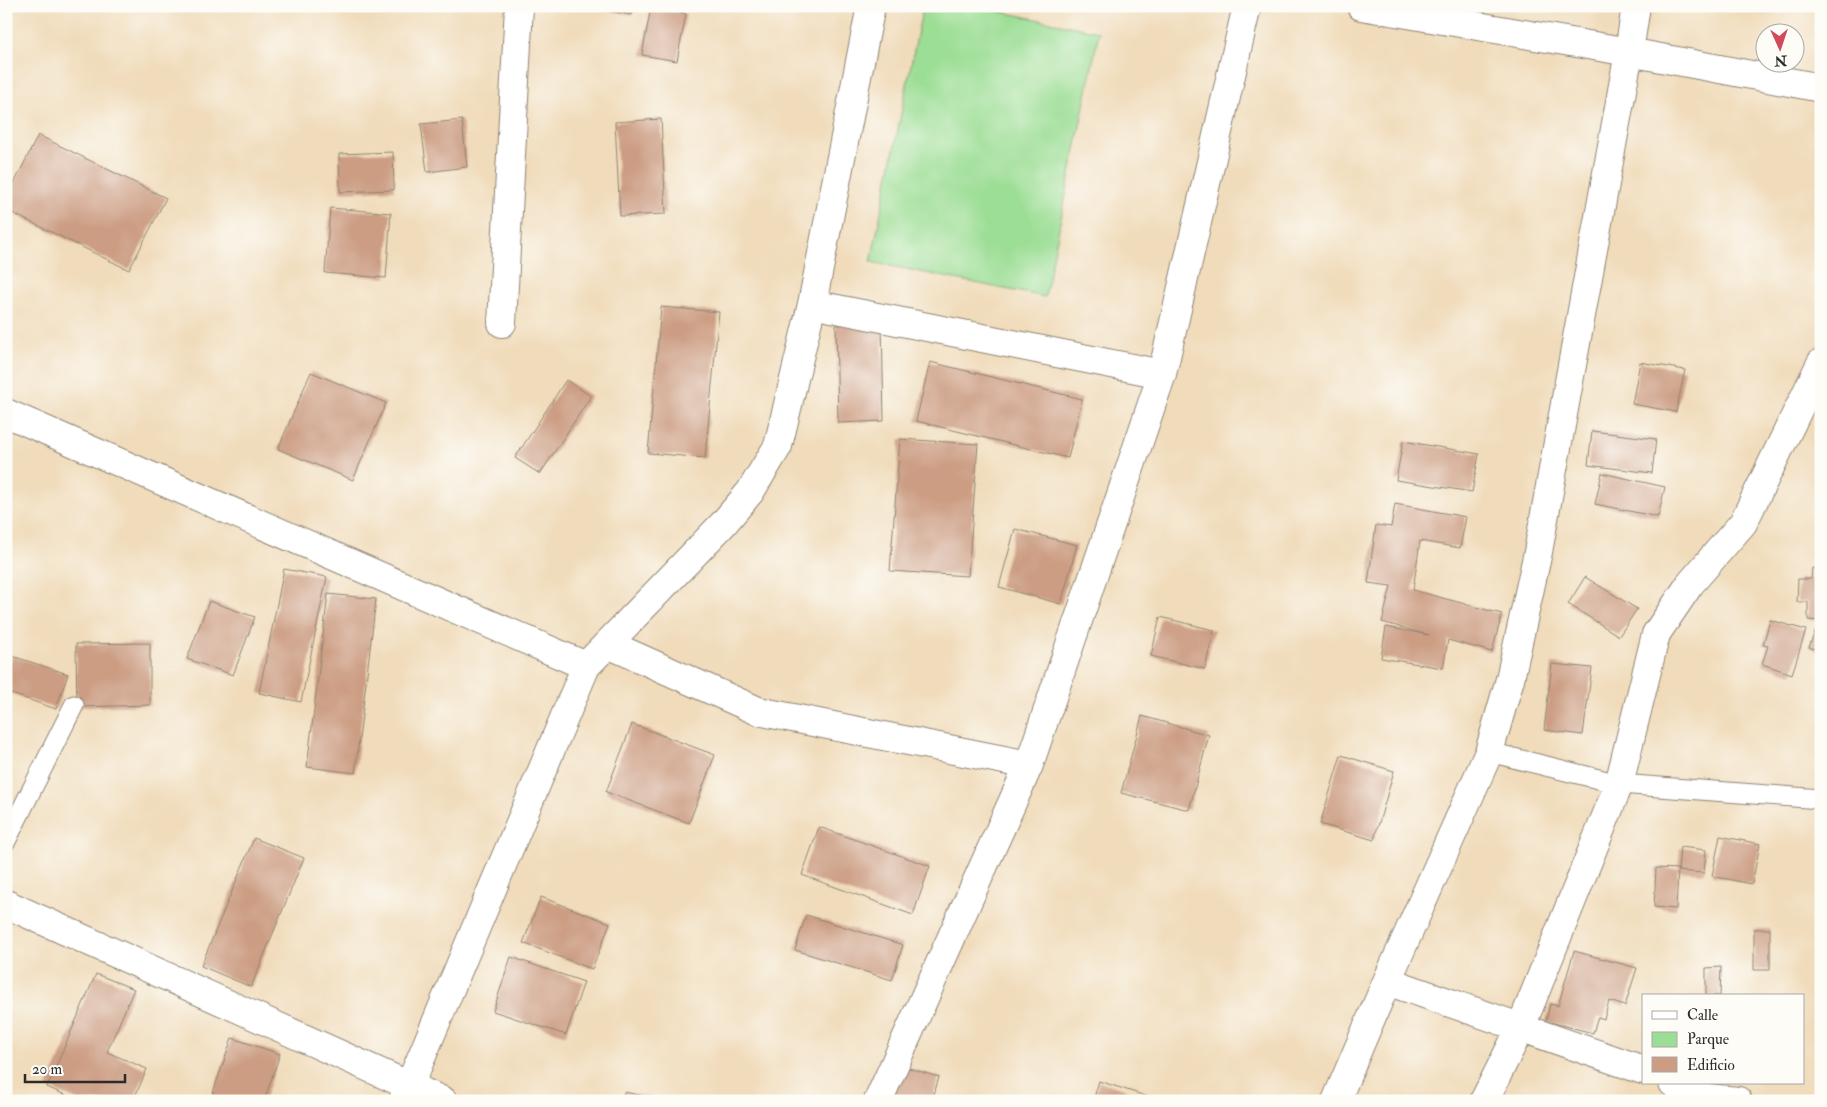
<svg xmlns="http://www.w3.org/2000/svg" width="1827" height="1107" viewBox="0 0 1827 1107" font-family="'IM FELL Double Pica',serif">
<rect width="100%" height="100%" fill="#fdfcf7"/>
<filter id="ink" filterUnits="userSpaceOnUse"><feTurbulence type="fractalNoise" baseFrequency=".02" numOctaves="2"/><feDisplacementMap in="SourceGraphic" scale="10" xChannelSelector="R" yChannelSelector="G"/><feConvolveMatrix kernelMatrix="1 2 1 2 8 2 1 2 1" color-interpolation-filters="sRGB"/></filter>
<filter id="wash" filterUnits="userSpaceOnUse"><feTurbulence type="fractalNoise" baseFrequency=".0096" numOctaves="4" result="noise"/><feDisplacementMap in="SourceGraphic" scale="20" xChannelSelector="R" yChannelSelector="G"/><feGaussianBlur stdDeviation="1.12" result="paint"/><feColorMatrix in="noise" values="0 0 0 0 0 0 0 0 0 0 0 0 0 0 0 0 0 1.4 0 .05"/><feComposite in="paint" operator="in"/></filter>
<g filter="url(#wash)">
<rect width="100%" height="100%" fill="#f0dbba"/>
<path fill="#9cde95" stroke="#648460" d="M923,6H973L1099,32L1045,297L871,262Z"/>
<g id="blocks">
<path fill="#cc9d83" d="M599,6H634L632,15L599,9Z
M651,7L686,14L677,61L642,55Z
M661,119L666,214L620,216L615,122Z
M462,120L467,167L427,172L421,124Z
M38,135L166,198L129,270L6,210V200Z
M393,152L394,190L340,192L339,154Z
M330,208L391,213L386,278L325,273Z
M661,307L719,312L705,458L648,453Z
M882,324L884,421L838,423L836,325Z
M930,362L1082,399L1068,458L916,421Z
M1640,362L1685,370L1676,412L1632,404Z
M311,372L386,403L353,480L278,449Z
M566,380L591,396L540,474L515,458Z
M1592,431L1656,439L1652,473L1588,465Z
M900,439L978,444L968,576L890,571Z
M1403,441L1479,454L1472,492L1396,480Z
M1602,473L1665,487L1658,517L1595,504Z
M1395,504L1466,517L1460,548L1420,541L1413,590L1502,614L1492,652L1448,640L1443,668L1381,658L1386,627L1429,635L1382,622L1391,586L1368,583L1376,525L1391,527Z
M1015,529L1077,545L1061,604L999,587Z
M1812,568L1821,569V621L1808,620V602H1797L1798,579H1811Z
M284,569L327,577L301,702L259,693Z
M1585,577L1637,609L1619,636L1568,604Z
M328,594L376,599L355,773L307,767Z
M209,601L255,617L233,675L187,659Z
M1160,617L1214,630L1205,669L1151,656Z
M1770,620L1806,630L1792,674L1762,664L1768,646L1763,645Z
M1819,622L1821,623V652L1809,647Z
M150,643V705L77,707L76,644Z
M12,656L68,674L56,709L6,692V673Z
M1552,664L1592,668L1583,735L1544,730Z
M1142,716L1209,735L1189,810L1121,793Z
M632,724L715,755L689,823L606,792Z
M1341,755L1394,771L1374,840L1320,824Z
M819,827L930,866L913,915L802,875Z
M1720,836L1760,844L1752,884L1712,876Z
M254,838L304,858L251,987L201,966Z
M1680,847L1706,850L1704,873L1678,871Z
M1656,868L1678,869L1676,909L1654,907Z
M541,897L610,923L592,969L523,943Z
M806,915L903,945L892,980L795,950Z
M1754,929H1770V970H1754Z
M1574,951L1637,968L1625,1006L1609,1001L1604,1019L1598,1017L1593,1033L1546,1021L1550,1004L1558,1006Z
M511,957L584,982L566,1035L493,1011Z
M1721,967L1720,996H1706V968Z
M96,974L134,989L107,1052L147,1069L133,1101H79L47,1087Z
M232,1038L280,1054L264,1101H210Z
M895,1064L939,1077L932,1101H884Z
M1099,1081L1158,1100V1101H1093Z
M624,1092L664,1100V1101H623Z"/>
</g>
</g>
<g filter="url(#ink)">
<use href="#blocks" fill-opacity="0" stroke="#8e8372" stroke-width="1"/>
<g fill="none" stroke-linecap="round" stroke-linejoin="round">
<g stroke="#8e8372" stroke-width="21">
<path id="service" d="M1489,752L1619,784L1821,799
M6,841L74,705"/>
</g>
<g stroke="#8e8372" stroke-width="30">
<path id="minor" d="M1361,6L1629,52L1821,88
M812,304L1162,374
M502,323L519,6
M6,413L586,666
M608,644L758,711L1029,765
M6,904L443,1101
M1387,981L1643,1070
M1673,1083L1698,1097L1738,1101
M403,1101L586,666L723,524L750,492L778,446L812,304L871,6
M878,1101L1029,765L1162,374L1247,6
M1336,1101L1387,981L1489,752L1510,679L1538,552L1629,52L1636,6
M1484,1101L1521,1027L1619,784L1656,634L1690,584L1743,523L1821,363"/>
</g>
<use href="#service" stroke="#fff" stroke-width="19"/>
<use href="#minor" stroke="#fff" stroke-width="28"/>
</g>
</g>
<rect width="1827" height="1107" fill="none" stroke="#fdfcf7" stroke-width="25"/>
<rect x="1642" y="994" width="162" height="90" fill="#fdfcf7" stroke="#a9a8a5"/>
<rect x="1652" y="1011" width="25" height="8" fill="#ffffff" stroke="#a9a8a5"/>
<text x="1687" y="1020" font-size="15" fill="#2b2b2b">Calle</text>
<rect x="1652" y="1032" width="25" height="15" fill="#9cde95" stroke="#a9a8a5"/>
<text x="1687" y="1044" font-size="15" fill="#2b2b2b">Parque</text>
<rect x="1652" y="1057" width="25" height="15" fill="#cc9d83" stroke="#a9a8a5"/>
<text x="1687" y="1070" font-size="15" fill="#2b2b2b">Edificio</text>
<g transform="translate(1780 48) rotate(177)"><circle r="24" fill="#fdfcf7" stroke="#a9a8a5"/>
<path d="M0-4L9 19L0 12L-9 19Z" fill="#d1495b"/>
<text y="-8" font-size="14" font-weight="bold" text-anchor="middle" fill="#2b2b2b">N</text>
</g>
<path d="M25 1074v8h100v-8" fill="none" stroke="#2b2b2b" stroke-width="2.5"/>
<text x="32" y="1074" font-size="15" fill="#2b2b2b" stroke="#fdfcf7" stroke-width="4" paint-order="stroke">20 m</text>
</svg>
